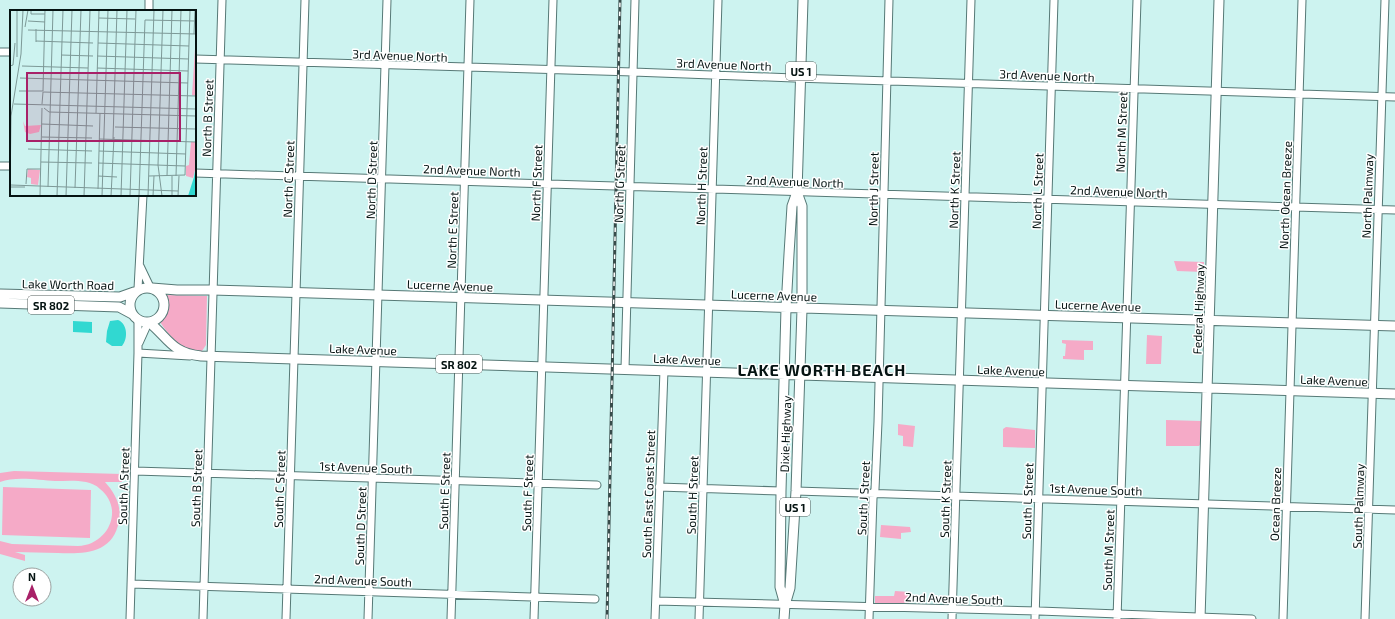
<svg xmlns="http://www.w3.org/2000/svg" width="1395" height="619" viewBox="0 0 1395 619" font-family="'Exo 2',sans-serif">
<rect width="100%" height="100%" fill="#cdf3f0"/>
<path fill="#f5aac7" d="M1174,261L1204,262V272L1177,271Z
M165,295L207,296L206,345L202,351C183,352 170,337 160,322L166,309Z
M1147,335L1162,336L1161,364H1146Z
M1062,340L1093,341V350H1084V360L1063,359V356H1065L1066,344L1062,343Z
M1166,420L1201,421V443L1199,446H1166Z
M898,424L915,426L913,447L903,446V436L898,435Z
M1006,427L1035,430V448L1003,447V429Z
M14,471L122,474V482H105C115,493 122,506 119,521C113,554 84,554 58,553C43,553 29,552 15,552L25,555V561L0,554V541L12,544L78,546C108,545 125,509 100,489C96,485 91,483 86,482C76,480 65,481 55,481C39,480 15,476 0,482V473Z
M3,487L91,490L90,538L2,535Z
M881,525L910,527L911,532L901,533V539L880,537Z
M895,591L910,592L909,604L875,603V596H894Z"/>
<path fill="#31d8d1" d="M118,320C128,324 128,339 122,346H112L106,342L107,331L110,321Z
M73,321L92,322V333L73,332Z"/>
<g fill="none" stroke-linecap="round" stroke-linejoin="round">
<g stroke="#567976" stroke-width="9">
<path id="minor" d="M149,11V0
M0,52H11
M195,59L633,72L794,78L1395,97
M0,166H11
M195,173L1395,210
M140,266L150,287
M138,289L143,195
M139,343L148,323
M138,353L190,356
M625,369L635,0
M135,471L597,485
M659,487L781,491
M796,491L1395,510
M131,584L595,599
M656,601L1039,611L1252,619
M130,619L138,353V319
M203,619L222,0
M286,619L305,0
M368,619L387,0
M451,619L470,0
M534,619L553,0
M655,619L664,370
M699,619L718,0
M869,619L873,498L875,489L878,422L889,0
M952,619L971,0
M1035,619L1054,0
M1117,619L1137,0
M1283,619L1302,0
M1365,619L1385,0"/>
</g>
<g stroke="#567976" stroke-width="11">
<path id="major" d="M130 305a17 17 0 1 1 34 0a17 17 0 1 1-34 0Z
M152,288L177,290H212L1395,326
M0,294L120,297L134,292
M0,303L119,307L132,314
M150,323C169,339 172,353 201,356L1395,394
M785,605L780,587L781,491L786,308L789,254L792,206L797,192L803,0
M784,619L785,605L790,588L796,491L802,309V206L797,192
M1200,619L1219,0"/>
</g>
<use href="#minor" stroke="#fff" stroke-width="7"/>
<use href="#major" stroke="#fff" stroke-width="9"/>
<g stroke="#374b4a" stroke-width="3">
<path id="rail" d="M607,619L620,0"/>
</g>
<use href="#rail" stroke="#fff" stroke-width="1.5" stroke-dasharray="4.5" stroke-linecap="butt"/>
</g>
<g text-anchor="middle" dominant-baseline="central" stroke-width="3" stroke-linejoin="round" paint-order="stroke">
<g fill="#fff" stroke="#505a59" stroke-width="1">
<rect x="786" y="62" width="30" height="18" rx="3"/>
<rect x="28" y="296" width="46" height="18" rx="3"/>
<rect x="436" y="355" width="46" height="18" rx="3"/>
<rect x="780" y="498" width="30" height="18" rx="3"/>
</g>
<g font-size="11" font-weight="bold" fill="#051312">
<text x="801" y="71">US 1</text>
<text x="51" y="305">SR 802</text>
<text x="459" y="364">SR 802</text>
<text x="795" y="507">US 1</text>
</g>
<g font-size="12" fill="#051312" stroke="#fff">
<text transform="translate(400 55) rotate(2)">3rd Avenue North</text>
<text transform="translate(724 64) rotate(2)">3rd Avenue North</text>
<text transform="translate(1047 75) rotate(2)">3rd Avenue North</text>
<text transform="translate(207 118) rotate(-88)">North B Street</text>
<text transform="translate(1121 132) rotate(-88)">North M Street</text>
<text transform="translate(472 170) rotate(2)">2nd Avenue North</text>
<text transform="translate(288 179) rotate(-88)">North C Street</text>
<text transform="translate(371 180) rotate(-88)">North D Street</text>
<text transform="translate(795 181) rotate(2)">2nd Avenue North</text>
<text transform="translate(536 183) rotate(-88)">North F Street</text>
<text transform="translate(619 184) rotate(-88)">North G Street</text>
<text transform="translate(701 186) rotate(-88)">North H Street</text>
<text transform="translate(873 189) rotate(-89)">North J Street</text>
<text transform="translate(954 190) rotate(-88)">North K Street</text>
<text transform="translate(1037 191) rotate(-88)">North L Street</text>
<text transform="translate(1119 191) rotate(2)">2nd Avenue North</text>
<text transform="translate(1285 195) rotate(-88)">North Ocean Breeze</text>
<text transform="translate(1367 196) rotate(-88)">North Palmway</text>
<text transform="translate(452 230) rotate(-88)">North E Street</text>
<text transform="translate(68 284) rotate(1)">Lake Worth Road</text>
<text transform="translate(450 285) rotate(2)">Lucerne Avenue</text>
<text transform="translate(774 295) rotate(2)">Lucerne Avenue</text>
<text transform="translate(1098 305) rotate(2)">Lucerne Avenue</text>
<text transform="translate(1198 309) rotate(-88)">Federal Highway</text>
<text transform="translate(363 349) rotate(2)">Lake Avenue</text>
<text transform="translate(687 359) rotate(2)">Lake Avenue</text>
<text transform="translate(1011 370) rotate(2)">Lake Avenue</text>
<text transform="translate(1334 380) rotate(2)">Lake Avenue</text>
<text transform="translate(785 434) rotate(-88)">Dixie Highway</text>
<text transform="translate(366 467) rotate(2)">1st Avenue South</text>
<text transform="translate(123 486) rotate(-88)">South A Street</text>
<text transform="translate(196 488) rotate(-88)">South B Street</text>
<text transform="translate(279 489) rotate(-88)">South C Street</text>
<text transform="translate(1096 489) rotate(2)">1st Avenue South</text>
<text transform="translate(444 491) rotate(-88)">South E Street</text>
<text transform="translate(527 493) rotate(-88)">South F Street</text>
<text transform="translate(648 494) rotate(-88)">South East Coast Street</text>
<text transform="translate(692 495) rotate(-88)">South H Street</text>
<text transform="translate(863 498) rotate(-87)">South J Street</text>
<text transform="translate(945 499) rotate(-88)">South K Street</text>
<text transform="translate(1027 501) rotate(-88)">South L Street</text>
<text transform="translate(1275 504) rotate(-88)">Ocean Breeze</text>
<text transform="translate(1358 506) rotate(-88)">South Palmway</text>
<text transform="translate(360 526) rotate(-88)">South D Street</text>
<text transform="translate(1108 550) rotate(-88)">South M Street</text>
<text transform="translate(363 580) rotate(2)">2nd Avenue South</text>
<text transform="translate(954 598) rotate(2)">2nd Avenue South</text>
</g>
<g font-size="16" font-weight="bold" letter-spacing="1" fill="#051312" stroke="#fff">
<text x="822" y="369">LAKE WORTH BEACH</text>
</g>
</g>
<g transform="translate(10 10)">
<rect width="186" height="186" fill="#cdf3f0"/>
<path d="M186,23V86L182,85ZM13,111L15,116L31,115L29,122L20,124L15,122ZM181,132H186V156L183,168L176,166V156L179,155ZM18,159L30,160L28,175L21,174V168L17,167Z" fill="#f5aac7"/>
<path d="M186,155V186H178L184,167Z" fill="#31d8d1"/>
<path fill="none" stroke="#7d9997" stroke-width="1" d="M7,0V47M21,0V4H35M89,8L125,9M18,11L35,12M15,17L18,0M18,20L186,24M184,24L185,0M26,31L83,33M26,32V19M88,33L179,36M51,45L83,46M87,46L179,49M0,56L3,55L5,33M12,56L78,58M87,58L178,61M10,68L178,73M9,81H33M33,81L35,0M33,82L186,86M4,94L186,99M32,94L33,82M34,98L39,102L186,106M86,103L89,0M32,114L83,116M105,117L186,119M32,127L82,128M89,129L186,132M103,129L107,0M18,139L82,141M89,141L176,144M31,152L82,153M88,153L175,156M88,166L107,167M139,166L175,165L180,0M157,166L162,0M166,166L171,0M16,174L17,159H31M1,175L168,181M1,177H15M38,177L43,0M65,178L71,0M88,179L90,103M0,184L1,106L11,44L13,0M30,186L32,98M47,186L53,0M56,186L62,0M74,186L80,0M92,186L98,0M101,186L104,127M111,186L117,0M120,186L126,0M129,186L135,10L185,11M138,186L144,0M143,186L144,166M152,186L148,155L153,0M162,186V166M168,186L169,166"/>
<path fill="#a82168" fill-opacity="0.15" stroke="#a82168" stroke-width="2" d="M17,63H170V131H17Z"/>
<rect width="186" height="186" fill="none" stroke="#051312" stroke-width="2"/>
</g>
<g transform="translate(32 587)"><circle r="19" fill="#ffffff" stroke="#9ba1a0"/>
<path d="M0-3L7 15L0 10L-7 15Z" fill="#a82168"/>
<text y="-6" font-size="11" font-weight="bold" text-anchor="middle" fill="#051312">N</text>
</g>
</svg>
